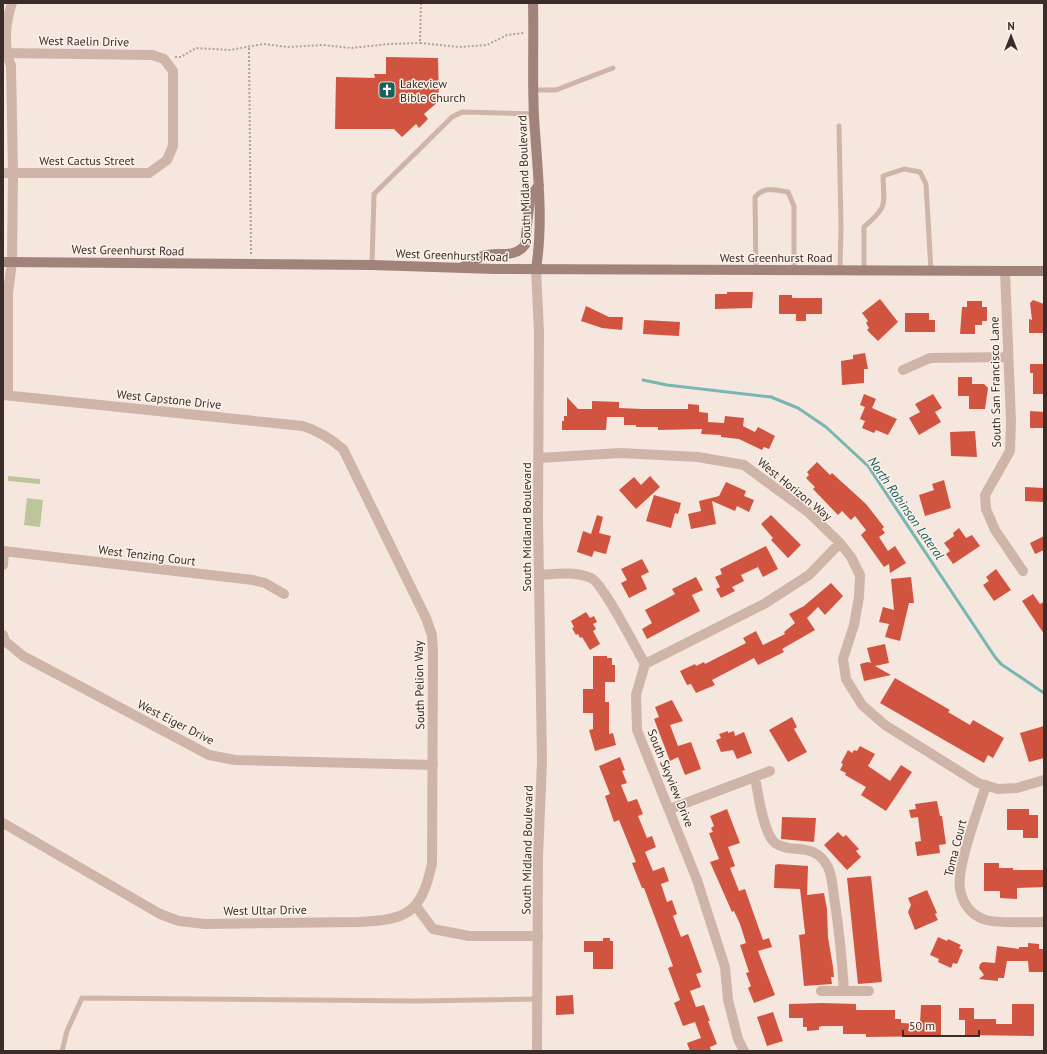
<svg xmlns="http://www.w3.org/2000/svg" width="1047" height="1054" viewBox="0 0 1047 1054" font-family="'PT Sans',sans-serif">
<rect width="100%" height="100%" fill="#f5e7dd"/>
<path fill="#bcc59b" d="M8,476L40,479V484L8,481Z
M27,498L43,500L40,527L24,525Z"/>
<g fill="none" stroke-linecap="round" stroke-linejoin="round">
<path stroke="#79b5b1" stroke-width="3" d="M643,380L667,385L771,397L798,408L826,427L868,466L995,657L1001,664L1044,693"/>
</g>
<path fill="#d0543f" d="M386,57L438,58L439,101L424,114L428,119L419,128L416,124L402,137L394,129H335L336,77L375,78L374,74H386Z
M727,292H753L752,308L715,309V294H727Z
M779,295H792V298H822V314H806V321H796V314H779Z
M880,299L898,322L878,341L867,330L869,328L866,323L868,321L862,313Z
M1033,300L1044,304V333H1029V319L1032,320L1030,303Z
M967,301H982V307H987V321H982V325H975V334H960L962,307H967Z
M586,306L609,317H623L622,330L602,328L581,321Z
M905,313H929V320H935V332H905Z
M644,320L680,322L679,336L643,334Z
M865,353L868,369H864V383L842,385L841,361L853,359V355Z
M1030,364H1044V394H1033V373H1030Z
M958,377H972V384H984L988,388L985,409H969V396H958Z
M864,394L876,399L872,408L897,419L888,435L876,430L874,433L862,428L865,421L860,419L865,407L860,405Z
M933,394L942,408L935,412L941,422L919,435L909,418L920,412L915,404Z
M567,397L578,409H592V401L619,402V408L643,409H688V404L699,405V412L708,413V422L724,423L725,416L744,418L743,426L755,432L758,427L775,436L769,449L764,447L762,450L739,439L721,437V435L701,434L702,429L658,430V427H636V425H624V417H607L606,430H562V421H564V416H567Z
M1030,411L1044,412V428H1030Z
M975,431L977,457L951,456L950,432Z
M817,462L830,475L832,473L866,504L884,527L882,529L885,533L879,537L888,551L895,546L906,563L890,573L889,564L884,567L861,535L866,530L855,516L851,520L842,511L838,515L813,489L815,487L806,478L809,475L807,472Z
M650,476L660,487L636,509L619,490L634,477L641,485Z
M944,480L951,508L925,516L919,495L934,490L932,484Z
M726,482L746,491L744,496L754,500L749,512L737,506L735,511L712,501L716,524L691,529L688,514L701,511L699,501L719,496Z
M1025,487L1044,488V502L1025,501Z
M654,495L681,503L678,514L675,513L671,528L646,521Z
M597,515L603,517L599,533L611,536L606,554L594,551L592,557L577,552L583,531L591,534Z
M771,515L801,545L788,558L771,540L773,538L761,524Z
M959,528L966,538L972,535L980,546L953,564L946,554L950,551L944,543L954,536L953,533Z
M1044,536V550L1035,554L1030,543Z
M766,546L778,569L763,577L758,567L741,575L744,581L732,587L735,591L721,598L716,589L720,587L715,577L722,574L720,569Z
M642,559L649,572L641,576L647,589L629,598L621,583L627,580L621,569Z
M996,569L1011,590L994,601L983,585L989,581L986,577Z
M696,577L703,590L692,595L700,611L647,639L642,629L652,623L645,610L675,594L672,589Z
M911,577L914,603H909L900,641L885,637L889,624L879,622L883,607L894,610L891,579Z
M831,583L843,596L825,615L818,607L807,618L815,630L782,649L784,652L758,665L754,658L712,680L715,685L696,693L691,684L687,685L680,671L695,664L696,666L704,662L705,664L746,643L743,638L756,631L763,645L785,634L784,632L795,623L789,614L804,606Z
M1033,594L1040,604L1044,602V634L1022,601Z
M586,612L590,618L594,616L597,622L593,624L596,629L593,631L600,644L590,650L582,637L580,638L578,634L576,635L572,628L574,627L571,621Z
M885,644L889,663L875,666L891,675L864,681L860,664L868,662L871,663L867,648Z
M593,656H607V658H612V665H615V682H605V702H609V734L613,733L616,745L595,751L589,730L593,729V713H583V689H593Z
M895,678L950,710L948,712L970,725L973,720L1004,738L993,758L988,755L984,763L880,703Z
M672,700L683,721L670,725L678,746L691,742L701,769L685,775L678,757L670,761L654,719L659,717L655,707Z
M792,717L797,727L794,729L807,752L788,762L769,730Z
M1044,726V758L1029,762L1020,733Z
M728,731V733L734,731L735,736L744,732L752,753L737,759L733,750L721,752L716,740L721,738L719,734Z
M860,746L875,754L868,766L890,781L901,765L912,772L886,811L861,795L866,787L845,775L846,773L840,770L843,764L841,763L848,750L852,753L854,750L857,751Z
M620,757L625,770L622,771L627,783L621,785L628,802L637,799L643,814L638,816L647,838L652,836L656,847L645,852L653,871L664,867L669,881L661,884L667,902L672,900L677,914L673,916L681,937L688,934L702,972L696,974L701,987L690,991L696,1007L704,1005L710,1021H708L717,1044L710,1047L711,1051H690L687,1043L701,1038L695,1022L683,1026L674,1003L680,1000L668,968L673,966L644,888H642L632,863L636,862L619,820L614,822L605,796L610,794L599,766Z
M937,801L940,816H942L946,844L939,845L940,853L917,856L915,842L921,841L918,817L911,818L909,810L916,809L915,804Z
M727,809L740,843L728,847L735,866L730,868L739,891L745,889L763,940L769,938L772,947L758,951L775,995L754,1003L748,988L751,986L746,973L749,972L740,945L746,943L740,924L734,911L732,912L710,862L719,859L709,833L713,832L711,828L714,826L710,816Z
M1007,809H1029V815H1038V838H1023V830H1007Z
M782,817L816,818L814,842L781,839Z
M838,832L843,837L846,835L859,849L856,851L861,857L847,870L824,845Z
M984,863H999V868H1013V870H1044V887L1017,888V899L1000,898V891H984Z
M778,864L808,866L807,895L824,893L827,909L828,937L833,967L834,977H831L832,984L804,986L799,935L805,934V932L800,889L774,888L775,865Z
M871,876L882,982L858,984L847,878Z
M927,890L937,913L935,914L938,920L915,930L908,912L911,905L908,898Z
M938,937L947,941L948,939L961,945L959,948L963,950L957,964L953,963L951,968L938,962L939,959L930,955Z
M603,938H610V941H613V969H593V952H584V941H603Z
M1028,943L1039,944V949H1044V972H1029L1028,961H1007L1004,978H998V981L979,979L984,975L979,968L980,964L983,962L995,963L997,946L1019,949V947H1028Z
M573,995L574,1014L556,1015V996Z
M822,1003L856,1004V1010H895V1019H901V1023L920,1024L921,1005H941V1036L866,1037V1034H843V1026H822L819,1027V1030L807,1031V1027H803V1018H789V1004Z
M1012,1004H1034V1036L965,1035V1020H959V1008H974V1019H996V1024H1012Z
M773,1012L783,1041L767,1046L757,1017Z"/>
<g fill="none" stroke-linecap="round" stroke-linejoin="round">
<path stroke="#ba9f92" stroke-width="2" stroke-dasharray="2 2" stroke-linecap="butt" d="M421,3L420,43L459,47L487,45L507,35L524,33
M249,48L251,255
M175,57H181L196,48L230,50L263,44L287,47L323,45L351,48L389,44L420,43"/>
<path stroke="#ceb5a8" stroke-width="5" d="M534,90H556L613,68
M839,126L841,227L840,270
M372,265L374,194L452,117L462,112L534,114
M756,270L755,197C764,186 775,190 788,192L794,206V270
M864,270V227C888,206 884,206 883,176L904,169L920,172L926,184L931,271
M62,1051L67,1031L82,998L417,1001L537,999"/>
<path stroke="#ceb5a8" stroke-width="10" d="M3,53L152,55L164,59L173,71V146L167,160L149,173H3
M1005,271L1011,421L1010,451L985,495L986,509L995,530L1023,571
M903,370L930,358L1007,357
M3,395L303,426C319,431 330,438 343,449L426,618L432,635L433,653L432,864C421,913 408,920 358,922L205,924L179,921L160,914L3,823
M8,395V293L12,262L13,173L11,66C3,45 5,24 12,3
M539,458L620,453L698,457L744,465L808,512L840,543L851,557L860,575L859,597L854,625L843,659L846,679L862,705L885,725L978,783L998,789L1017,788L1044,780
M3,551L253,580L265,583L284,594
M3,565L4,551
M539,575C556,574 575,571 591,578C603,583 636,649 645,664
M3,635L5,641L23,656L209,755L235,760L433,765
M755,777C758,793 763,833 775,843C791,855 814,840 828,867C832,876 833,888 834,897C839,928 842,959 844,991
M986,785C979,808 956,868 960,889C962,902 970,914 983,919C995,924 1029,922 1044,922
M670,809L770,771
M416,906L433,929L469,936H538
M821,991H869
M744,1051L738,1039L728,1000L725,967L697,880L637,730L636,695L645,664L764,604L809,575L840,543"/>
<path stroke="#ceb5a8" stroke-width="10" d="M536,269L539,332L538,521L542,762L538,857L537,1051"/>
<path stroke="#a28379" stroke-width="10" d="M533,3C534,41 532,79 534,116C537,167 544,219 536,269
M3,262L372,265L495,269L1044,271
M461,268C469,264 478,256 487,255C501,252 515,258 525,245L530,197L539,185"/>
</g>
<defs>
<g id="church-square" transform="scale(0.9)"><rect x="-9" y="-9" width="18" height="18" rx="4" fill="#1a605d" stroke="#fbf2ea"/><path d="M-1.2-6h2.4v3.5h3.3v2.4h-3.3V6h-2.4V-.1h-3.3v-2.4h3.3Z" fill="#fff"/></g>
</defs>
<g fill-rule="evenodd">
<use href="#church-square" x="387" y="90"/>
</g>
<g text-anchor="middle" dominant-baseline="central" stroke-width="3" stroke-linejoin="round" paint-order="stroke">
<g font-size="12" fill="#3a2c29" stroke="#fbf2ea">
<text transform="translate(84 41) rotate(1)">West Raelin Drive</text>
<text x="87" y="160">West Cactus Street</text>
<text transform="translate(524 180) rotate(-92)">South Midland Boulevard</text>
<text transform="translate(128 250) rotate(1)">West Greenhurst Road</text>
<text transform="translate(452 255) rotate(2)">West Greenhurst Road</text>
<text x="776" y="257">West Greenhurst Road</text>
<text transform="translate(995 382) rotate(-91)">South San Francisco Lane</text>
<text transform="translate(169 399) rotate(6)">West Capstone Drive</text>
<text transform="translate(795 489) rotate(39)">West Horizon Way</text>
<text transform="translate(526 527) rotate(-90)">South Midland Boulevard</text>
<text transform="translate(147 555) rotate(7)">West Tenzing Court</text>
<text transform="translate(419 685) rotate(-91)">South Pelion Way</text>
<text transform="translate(176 722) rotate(27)">West Eiger Drive</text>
<text transform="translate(671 778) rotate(68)">South Skyview Drive</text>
<text transform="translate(955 848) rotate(-76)">Toma Court</text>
<text transform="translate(527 850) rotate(-89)">South Midland Boulevard</text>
<text transform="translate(265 910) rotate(-1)">West Ultar Drive</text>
</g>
<g font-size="12" fill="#3a2c29" stroke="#fbf2ea" text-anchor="start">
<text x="400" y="83">Lakeview<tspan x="400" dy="14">Bible Church</tspan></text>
</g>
<g font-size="13" font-style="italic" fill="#1a605d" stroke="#fbf2ea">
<text transform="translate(906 508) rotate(55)">North Robinson Lateral</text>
</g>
</g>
<rect width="1047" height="1054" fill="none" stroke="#3a2c29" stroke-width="8"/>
<g transform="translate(1011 36)" stroke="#fbf2ea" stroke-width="3" paint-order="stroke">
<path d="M0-3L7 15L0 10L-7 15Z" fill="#3a2c29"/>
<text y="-6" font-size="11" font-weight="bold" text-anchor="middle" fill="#3a2c29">N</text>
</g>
<path d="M903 1030v6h76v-6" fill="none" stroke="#3a2c29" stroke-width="2"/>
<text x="909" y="1030" font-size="12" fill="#3a2c29" stroke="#fbf2ea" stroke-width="3" paint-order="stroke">50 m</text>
</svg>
